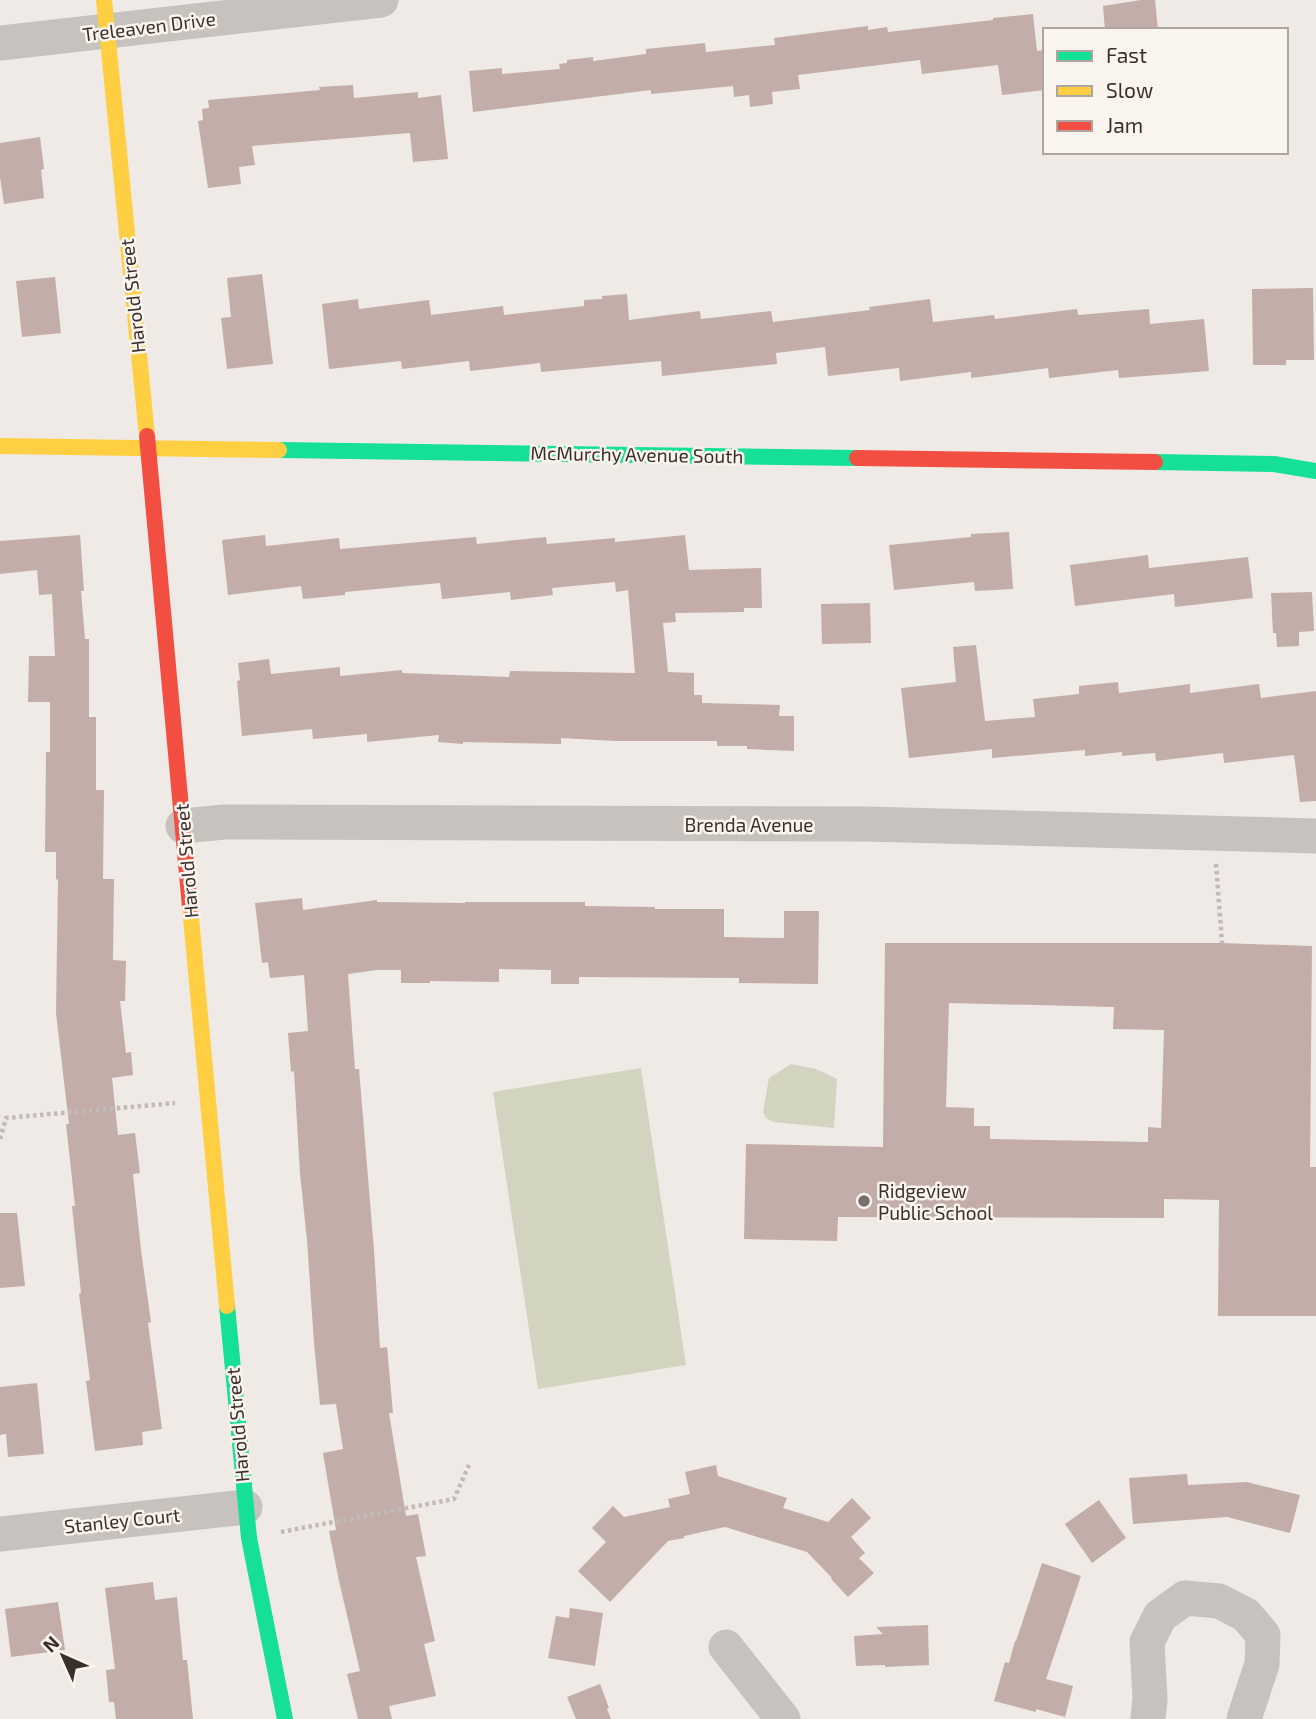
<svg xmlns="http://www.w3.org/2000/svg" width="1316" height="1719" viewBox="0 0 1316 1719" font-family="'Exo 2',sans-serif">
<rect width="100%" height="100%" fill="#efeae6"/>
<path fill="#d2d4c0" d="M791,1064L816,1069L837,1079L834,1128L773,1122L766,1118L763,1112L769,1078Z
M641,1068L686,1365L538,1389L493,1092Z"/>
<path fill="#c2ada8" fill-rule="evenodd" d="M1141,0H1155L1158,30H1105L1103,6Z
M1033,14L1037,51L1045,50V90L1002,95L998,65L922,74L920,60L798,75L800,89L772,92L773,104L750,107L749,95L734,97L733,86L651,94V90L473,112L469,71L502,68V74L560,69L559,64L567,63V60L593,57V61L646,54V49L705,43L706,52L775,45L774,38L868,26V30L887,27L888,32L993,20V18Z
M353,85L354,98L418,92V98L441,95L448,159L413,162L410,133L252,146L255,165L239,167L241,184L208,188L198,121L203,120L202,109L209,108L208,100L320,90L319,87Z
M40,137L44,169L41,170L44,198L4,204L0,177V143Z
M262,274L273,364L227,369L221,318L231,317L227,278Z
M55,277L61,333L22,337L16,281Z
M1313,288L1314,360H1286V365H1253L1252,289Z
M627,294L629,320L700,311L701,319L771,311L773,322L870,310L869,307L930,299L933,322L994,315L995,319L1077,309L1078,315L1149,309L1150,324L1204,319L1209,371L1119,378L1118,370L1049,378L1048,368L971,378V372L900,381L899,368L828,376L825,347L776,353L777,364L662,376L661,361L541,372L540,363L470,371L469,361L402,369L401,361L329,369L322,304L358,299L359,309L429,300L431,315L503,306L504,315L584,306V300L602,299V296Z
M1009,532L1013,589L975,591L974,582L894,590L889,545L971,537V534Z
M80,535L84,591H81L85,639H89V717H96V790H104L103,879H114L113,960L126,961L125,1001H120L126,1053L131,1052L133,1075L112,1078L118,1135L135,1133L140,1173L133,1174L141,1250L151,1322L148,1323L162,1429L142,1432L143,1445L95,1451L86,1381L90,1380L79,1294L81,1293L72,1206H75L66,1124H69L56,1013L58,880L56,879V852H45L46,752H50V702H28L29,656H55L52,594L39,595L37,570L0,574V541Z
M265,535L266,546L339,538L340,549L476,537L477,544L546,537L547,544L615,538V542L685,535L689,570L761,568L762,608H744V612L675,613L676,622L663,623L668,672L694,673V695H702V703L780,705L779,716H794V751L747,749V746H717V741H615L561,738V744L463,742V744L438,742L439,735L367,742V734L313,739L312,729L242,736L237,681L240,680L238,663L269,659L271,674L340,667V676L402,670V673L509,677L510,671L635,673L628,590L616,592L615,582L552,588L553,595L511,600L510,592L442,599L440,583L345,592V595L303,599L301,586L228,595L222,540Z
M1148,555L1149,568L1248,557L1253,598L1175,607L1174,594L1075,606L1070,565Z
M1312,592L1314,631L1299,632V646L1277,647L1276,633H1273L1271,593Z
M870,603L871,643L822,644L821,604Z
M976,645L985,721L1035,717L1033,699L1079,694V686L1118,682L1119,693L1190,684V693L1259,684L1261,698L1316,691V801L1300,802L1294,755L1224,763L1223,753L1156,761L1155,753L1122,756V752L1085,756V750L992,758V749L909,758L901,688L956,682L953,647Z
M302,898L303,910L377,900V902L465,903V902H585V906L655,907V909H724V937L784,938V911H819L818,984L739,983V978L579,977V984H551V970L499,969V982L430,981V983H401V970H377L348,974L355,1069H359L374,1250L380,1348L387,1347L393,1413H389L406,1516L418,1514L426,1556L416,1557L435,1641L424,1644L436,1696L389,1706L392,1719H358L347,1674L360,1671L339,1581L329,1531L336,1530L323,1453L343,1449L336,1404L320,1405L314,1343L307,1240L300,1174L294,1071L291,1072L288,1033L308,1031L304,975L270,978L268,962L262,963L255,903Z
M885,943H1222L1312,946L1310,1167H1316V1316H1218L1219,1200L1164,1199V1218L838,1217L837,1241L744,1239L746,1144L883,1147ZM949,1003L1114,1007L1113,1029L1164,1030L1161,1128L1148,1127V1142L990,1139V1126H974V1108L946,1107Z
M0,1213H17L25,1286L0,1288Z
M37,1383L44,1454L8,1457L6,1434L0,1435V1387Z
M716,1465L718,1476L787,1498L783,1508L828,1522L852,1498L871,1518L851,1537L865,1553L859,1558L874,1573L848,1597L831,1579L832,1578L807,1552L725,1527L684,1536V1538L668,1541L610,1602L578,1571L606,1542L592,1528L613,1506L624,1517L670,1507L668,1499L690,1494L685,1472Z
M1187,1474L1188,1485L1247,1482L1300,1495L1290,1533L1227,1517L1133,1524L1129,1478Z
M1099,1500L1126,1538L1092,1563L1065,1524Z
M1042,1563L1081,1576L1046,1679L1073,1686L1065,1717L1036,1709V1712L994,1701L1005,1662L1009,1663L1015,1641H1016Z
M153,1582L155,1600L177,1597L183,1660H187L193,1719H116L114,1702H109L106,1670L115,1669L105,1588Z
M58,1602L65,1650L11,1657L5,1609Z
M570,1608L603,1613L595,1666L548,1658L556,1616L569,1618Z
M928,1625L929,1665L885,1667V1665L856,1666L854,1636L883,1634L876,1627Z
M600,1684L609,1708L607,1709L611,1719H576L567,1697Z"/>
<g fill="none" stroke-linecap="round" stroke-linejoin="round">
<path stroke="#c1bab6" stroke-width="4.5" stroke-dasharray="3.5 3.5" stroke-linecap="butt" d="M1216,864L1222,943
M0,1139L6,1118L175,1103
M281,1532L454,1499L469,1465"/>
<path stroke="#c8c2be" stroke-width="35" d="M0,43L381,0
M183,826L224,822L865,824L1316,836
M0,1534L245,1507
M726,1647L783,1719
M1148,1719L1150,1699L1147,1642L1160,1616L1185,1598L1219,1601L1246,1615L1263,1635L1262,1664L1244,1719"/>
<path stroke="#16e098" stroke-width="16" d="M279,450L857,458
M1155,462L1274,464L1316,471
M227,1306L249,1538L285,1719"/>
<path stroke="#ffcf43" stroke-width="16" d="M104,0L147,436
M0,446L279,450
M190,907L227,1306"/>
<path stroke="#f24e42" stroke-width="16" d="M147,436L190,907
M857,458L1155,462"/>
</g>
<circle fill="#79706d" stroke="#faf4ee" stroke-width="2.5" cx="864" cy="1201" r="7"/>
<g text-anchor="middle" dominant-baseline="central" stroke-width="5" stroke-linejoin="round" paint-order="stroke">
<g font-size="19" fill="#3a2f2c" stroke="#faf4ee">
<text transform="translate(149 26) rotate(-7)">Treleaven Drive</text>
<text transform="translate(132 296) rotate(-96)">Harold Street</text>
<text transform="translate(637 454) rotate(1)">McMurchy Avenue South</text>
<text x="749" y="824">Brenda Avenue</text>
<text transform="translate(186 861) rotate(-95)">Harold Street</text>
<text transform="translate(237 1425) rotate(-95)">Harold Street</text>
<text transform="translate(122 1520) rotate(-6)">Stanley Court</text>
</g>
<g font-size="19" fill="#3a2f2c" stroke="#faf4ee" text-anchor="start">
<text x="878" y="1190">Ridgeview<tspan x="878" dy="22">Public School</tspan></text>
</g>
</g>
<rect x="1043" y="28" width="245" height="126" fill="#faf4ee" stroke="#ada5a0" stroke-width="2"/>
<rect x="1057" y="51" width="35" height="10" fill="#16e098" stroke="#ada5a0" stroke-width="2"/>
<text x="1106" y="63" font-size="21" fill="#3a2f2c">Fast</text>
<rect x="1057" y="86" width="35" height="10" fill="#ffcf43" stroke="#ada5a0" stroke-width="2"/>
<text x="1106" y="98" font-size="21" fill="#3a2f2c">Slow</text>
<rect x="1057" y="121" width="35" height="10" fill="#f24e42" stroke="#ada5a0" stroke-width="2"/>
<text x="1106" y="133" font-size="21" fill="#3a2f2c">Jam</text>
<g transform="translate(63 1656) rotate(315)" stroke="#faf4ee" stroke-width="5" paint-order="stroke">
<path d="M0-5L12 26L0 18L-12 26Z" fill="#3a2f2c"/>
<text y="-10" font-size="19" font-weight="bold" text-anchor="middle" fill="#3a2f2c">N</text>
</g>
</svg>
